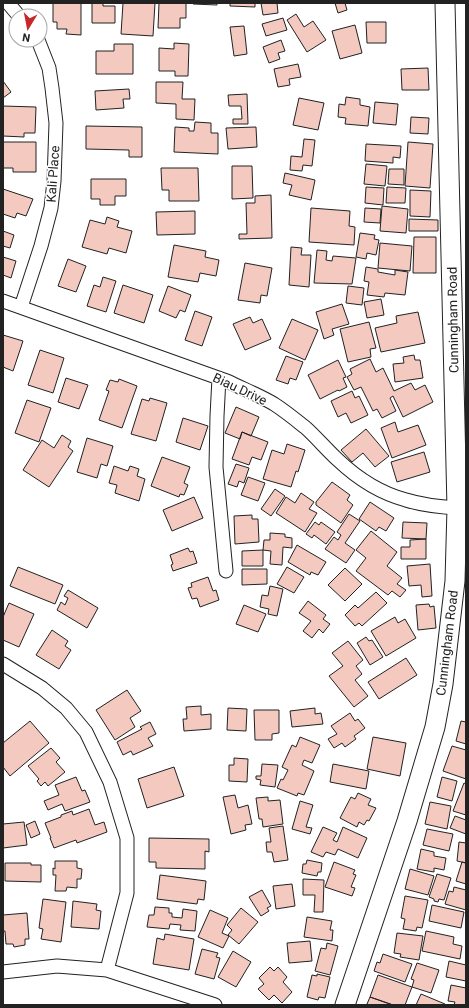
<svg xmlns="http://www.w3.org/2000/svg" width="469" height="1008" viewBox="0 0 469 1008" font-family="Roboto,sans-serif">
<rect width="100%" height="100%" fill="#fff"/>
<path fill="#f3c9c0" stroke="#222" d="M53,3H81V35L66,34L67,29H57V22H53Z
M92,3H103V6H115V23H92Z
M123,3H155L153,36L121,34Z
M159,3H186V18H180V28H158Z
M193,3H217V5L193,4Z
M230,3H255V7L230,6Z
M261,3H277L278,13L263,15Z
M335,3H345L347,10L338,13Z
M296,14L304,27L313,21L326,40L307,52L287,20Z
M283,18L287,30L266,36L262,24Z
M366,22H386V43H367Z
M355,25L362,53L340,59L332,31Z
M244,26L247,54L234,56L230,27Z
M281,40L285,51L278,53L280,59L269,63L263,47Z
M174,43L189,44L188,76H175V71H159V48L174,49Z
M114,44H133V74H96V51H114Z
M298,64L301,77L289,79L290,85L278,87L274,69Z
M428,68L429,90H402L401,69Z
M3,81L11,92L3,98Z
M156,82H183L182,99H195L194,120L176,119V104L156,103Z
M129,89L130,99H123L124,108L96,110L95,91Z
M247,94L248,124H233V119H242L241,106H229L228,95Z
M346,97L360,99V105L370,107L368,126L345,124L346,118L338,117L339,104L345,105Z
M299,98L324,103L318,130L293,125Z
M375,102L398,104L396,125L373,123Z
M3,106L36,107L35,133H24V137L3,136Z
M411,117L429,118L428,134L410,133Z
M195,122L211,123V133H218V154L174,152L175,127L189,128V131H194Z
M86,126L142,127V157H129V150L86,149Z
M256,127L257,147L228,149L226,128Z
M304,139L315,140L312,166L303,165L302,171L290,170L291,156L302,157Z
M3,142H36V172H13V168H3Z
M408,142L433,144L430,188L405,186Z
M366,144L401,146L400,158L393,157V163L365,161Z
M366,164L387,166L385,186L364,184Z
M232,166H252L253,198L232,199Z
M161,168H198L199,201H169V190H162Z
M389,169H404V185L388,184Z
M285,173L315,180L311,200L289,195L292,185L283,183Z
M91,179H126V196H115V205H100V199H91Z
M366,187L384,188L383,205L365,203Z
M387,187L406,188L405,203H386Z
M3,189L33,199L26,216L17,213L15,218L3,214Z
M410,190L431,191L430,217L410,216Z
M271,195L272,238L239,239V234H247L246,203H255V196Z
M382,206L408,209L406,233L380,231Z
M311,208L350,211L349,226L355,227L354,245L309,242Z
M365,208L381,209L380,223L364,222Z
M195,211V234L157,235L156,212Z
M107,217L119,221L117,227L132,231L126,253L109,248L107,254L82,247L90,220L105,224Z
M409,219L438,220V231H409Z
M3,231L14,235L10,248L3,246Z
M360,233L375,235L374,239L379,240L376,255L367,253L366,259L356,257Z
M414,237H436V273H413Z
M380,243L412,246L410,271L378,268Z
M174,245L206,251L205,257L219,260L216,276L200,273L198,282L168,277Z
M291,247L302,248L301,255H311L309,287L289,285Z
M317,250L327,251L326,260L332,261L333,256L356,258L352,284L314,283Z
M3,257L16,261L11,278L3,275Z
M68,259L86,266L76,292L58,286Z
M245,263L272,268L267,296L261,295L260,303L238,300Z
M366,267L378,269V272L395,275V270L408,272L405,295L385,293L384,297L367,295L369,282L364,281Z
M103,277L116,281L106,312L87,306L94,285L100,287Z
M123,285L153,295L144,323L114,313Z
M168,286L191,295L185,312L180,310L176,318L159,311Z
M348,286L364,288L362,305L346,303Z
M381,299L384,315L367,318L364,302Z
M342,304L349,324L332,329L334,335L324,339L316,312Z
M195,311L212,317L202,346L185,340Z
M418,312L425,343L381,352L375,328L397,323L396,316Z
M250,317L253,323L262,319L271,339L245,350L233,324Z
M292,319L318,330L305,360L279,348Z
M369,322L376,348L370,349L371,357L348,362L340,329Z
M3,335L23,341L13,371L3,367Z
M40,350L64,358L53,393L28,385Z
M414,355L415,360H420L423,378L395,382L393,364L404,363L403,357Z
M286,356L303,362L296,380L290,378L288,384L276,380Z
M370,359L376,372L383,368L394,391L411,383L415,390L425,385L433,402L403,417L393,396L390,398L396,411L382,418L377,409L373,411L361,387L354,390L347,377L352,374L350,369Z
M338,360L346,377L343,378L347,387L339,391L338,390L320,399L308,375Z
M66,378L88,385L79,409L58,402Z
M119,379L137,386L122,428L99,420L109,391L106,390L110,380L118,382Z
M352,391L355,398L359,396L368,415L351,423L346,413L338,417L331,401Z
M150,398L167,403L156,441L131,434L142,399L149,401Z
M27,400L51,408L39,442L15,433Z
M236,407L259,417L251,436L242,432L240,439L225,433Z
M183,418L208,426L200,450L176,442Z
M395,422L398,432L418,425L426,445L392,458L381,428Z
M366,429L389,456L375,467L363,453L352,462L341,450Z
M242,432L268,442L261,460L252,457L249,465L232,459Z
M62,435L71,441L68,447L73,451L49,487L23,470L42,440L54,448Z
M87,438L113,446L107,466L101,464L97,478L77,472Z
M287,444L305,450L298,472L296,471L291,487L263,479L272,450L284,454Z
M424,452L430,472L397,482L391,462Z
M162,457L190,467L184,483L188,485L184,495L180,494L179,497L151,486Z
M236,464L249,468L244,483L239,481L237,487L228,484Z
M114,466L128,471L130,466L139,469L137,476L145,479L139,501L115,493L117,485L109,483Z
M248,477L265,483L258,501L241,495Z
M332,482L350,495L347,500L353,505L341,523L316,505V502Z
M275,489L285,496L271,516L261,509Z
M301,493L314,502L309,509L317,513L305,532L276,513L286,497L295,503Z
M194,497L203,518L172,531L163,510Z
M370,502L394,518L386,531L379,527L376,531L359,519Z
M349,514L360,521L345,543L355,550L346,563L325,549L334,537L338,540L341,535L337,532Z
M252,515V519H258L259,542L235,544L234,516Z
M315,522L319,525L321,522L335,532L326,544L314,535L312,538L306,534Z
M403,522L427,523L426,539L402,538Z
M371,531L397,552L387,566L402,578L397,584L406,590L400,597L392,591L388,595L356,571L366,558L356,550Z
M270,533L285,534V537L292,538V548L283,547L282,565L270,564L271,551L263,550L264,540H270Z
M426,539V559H401V547H410V540Z
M297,545L326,562L318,575L311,572L310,575L288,562Z
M188,548L190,552L193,551L197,563L173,571L171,565L173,564L170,555Z
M263,550V566H242V551Z
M430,564L432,596L422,597L421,585L409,586L407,566Z
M18,567L63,585L55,604L10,586Z
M287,567L304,577L294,593L277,584Z
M345,568L362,584L345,601L328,585Z
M242,569H267V584L242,585Z
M208,577L213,591L216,590L219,600L200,607L197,598L192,599L188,588L192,587L191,583Z
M270,586L283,589L277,616L268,614L269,609L260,607L262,595L268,596Z
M68,590L98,608L87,628L57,610L61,602L65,605L68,598L64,596Z
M376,592L387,603L362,626L359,623L355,626L345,615L355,605L358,608Z
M308,601L326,615L323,619L330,624L323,633L319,629L312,638L303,631L311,621L299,613Z
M9,603L34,614L19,647L3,640V617Z
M429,604L430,607L434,606L436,628L418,630L416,605Z
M244,605L266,614L258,632L236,624Z
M395,617L398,623L405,619L416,638L386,656L371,631Z
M52,630L68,641L65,646L71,650L59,669L36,655Z
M366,637L369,641L372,640L383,657L370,665L357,643Z
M348,641L363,660L356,666L362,674L355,680L368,696L354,707L329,676L343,666L332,653Z
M406,658L417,675L379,699L368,682Z
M127,690L141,711L130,718L135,727L115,740L96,710Z
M201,706V715L211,714V729L184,731L183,719H187L186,707Z
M228,708L247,709L246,731L227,730Z
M315,708V714L321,713L323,724L292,727L290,711Z
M254,710H279V733L272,734V740H255Z
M350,713L355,721L358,719L365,728L354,736L356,739L345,747L342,743L334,748L328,739L337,734L331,726Z
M30,721L49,743L10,776L3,767V743Z
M461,721L466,722V744L456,741Z
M150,722L156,734L148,738L153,746L133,755L131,751L123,755L117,742L142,729L140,727Z
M300,737L320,745L312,763L304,760L302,765L314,771L304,795L298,793L297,796L277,788L281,779L283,780L288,770L282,767L292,745L296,747Z
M373,737L406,743L400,776L367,769Z
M452,746L466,750V779L443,771Z
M51,748L60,758L56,762L65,772L48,786L45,782L41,786L37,781L39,779L28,766Z
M234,758L248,759L247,782L229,781V765H234Z
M262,764L278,765L275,787L260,785L261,780L256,779V776H261Z
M333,764L369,771L366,789L330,782Z
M174,767L184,796L147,808L138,779Z
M76,777L82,791L85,790L90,802L65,811L62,804L48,810L44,801L59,795L55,785Z
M442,777L457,781L452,801L437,797Z
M464,783L466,784V815L453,811Z
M358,793L371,799L368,805L376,808L369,821L367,820L364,825L359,822L357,827L340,818L351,797L355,799Z
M235,795L238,808L248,805L252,824L245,825L246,830L231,834L223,797Z
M268,797V801L280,800L283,824L263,827L262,819H259L256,798Z
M300,801L313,805L306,827L312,828L310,834L292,829Z
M430,802L451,806L447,829L425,824Z
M89,809L95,825L104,822L107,832L77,843L76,840L54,848L50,838H51L45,823L61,817V815L72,811L73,815Z
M455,816L466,820V834L450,828Z
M35,821L40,834L31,838L26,825Z
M24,822L27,845L3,848V824Z
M283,826L288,860L274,862L272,852H267L266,842H271L269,828Z
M323,827L337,833L333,840L337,842L343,827L367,838L358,858L338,849L335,855L326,852L323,857L311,852Z
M427,829L453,834L449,851L423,845Z
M149,838L209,839V852L205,851V869L156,868V862H149Z
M459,842L466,843V863L457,861Z
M421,849L434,852V856L446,858L444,870L434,868V872L417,869Z
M307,860L322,863L321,872H318L317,876L302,873L303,864H306Z
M55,861H77V868L82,869L81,879H77V888L67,887L66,891H55L56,875H53V868L55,869Z
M334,862L355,870L353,874L356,875L351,887L355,888L352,896L325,887Z
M462,862L466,863V884L456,881Z
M5,863H31V865H41V882L5,881Z
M410,869L434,876L428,895L405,889Z
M437,874L451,878L444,900L439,899L438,902L434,901V899L429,897Z
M160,875L206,881L204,900L198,899L197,904L157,899Z
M303,879L324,880L323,912H314L315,895H303Z
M292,884L295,906L276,909L273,886Z
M454,887L466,890V910L445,904L449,891L453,892Z
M262,890L271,906L267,908L269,911L261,916L249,897Z
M405,896L428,900L422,928L417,927L416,931L403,929L405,919L401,918Z
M43,899L66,902L61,942L41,939L43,929L39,928Z
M73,901L97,904L96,910L101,911L99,929L71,927Z
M432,905L464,912L461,928L429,921Z
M155,907L169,908V913H172V917L182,918L183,909L197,911L195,931L180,930L181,925L170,924L169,929L147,927L149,915H154Z
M241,908L258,922L239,944L228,935L232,930L227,925Z
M210,910L228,918L222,933L229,936L223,948L198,937Z
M27,913L29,939H25V945L14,947L13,944H6L5,931H3V915Z
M307,917L332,921L330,930H333L332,941L304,937Z
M426,931L454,937L453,944L462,946L460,959L422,951Z
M397,933L423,936L419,960L400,957L401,954L394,953Z
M165,934L194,939L189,970L153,964L157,938L164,940Z
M310,941L312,961L289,963L287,943Z
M327,943L338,946L330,975L315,971L321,948L326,949Z
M202,949L218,953L216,957L220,958L214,979L195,974Z
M233,951L251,962L236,987L218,977Z
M383,954L412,964L405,982L374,971L377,962L380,963Z
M449,961L466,965V981L446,977Z
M417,963L439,970L431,993L412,987L414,980L411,979Z
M270,967L274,971L278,967L287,977L283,982L292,992L282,1003L274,995L269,1000L258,989L264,984L259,978Z
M317,974L330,977L325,998L319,997L318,1000L307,997L312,975L317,976Z
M378,975L412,987L405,1005H393L370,997Z
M451,985L466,988V1005H454L455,1002L448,1001Z
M421,994L445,1004V1005H416Z
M370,997L393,1005H369L367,1004Z"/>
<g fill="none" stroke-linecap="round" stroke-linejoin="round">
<g stroke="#222" stroke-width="15">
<path id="street" d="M8,3L19,16
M3,301L227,381C243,389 259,395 274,404C285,411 296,420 306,428C317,438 327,450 338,460C357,478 380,493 406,500C422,505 440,507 457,508
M21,307L41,246L51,208L54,181L56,123L52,88L49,68L38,40
M219,378L217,416L216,467L226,571
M3,664L42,688L66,708L86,732L110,782L127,838V893L107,970
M3,972L57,966L107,970L215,1005"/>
</g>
<g stroke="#222" stroke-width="21">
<path id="secondary" d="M345,1005L407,821L435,727L443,684L455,581L457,508L445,3"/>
</g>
<use href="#street" stroke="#fff" stroke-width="13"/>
<use href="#secondary" stroke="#fff" stroke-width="19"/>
</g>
<g text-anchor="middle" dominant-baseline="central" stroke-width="3" stroke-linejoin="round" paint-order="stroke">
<g font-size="13" fill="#222" stroke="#fff">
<text transform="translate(53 174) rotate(-86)">Kali Place</text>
<text transform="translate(453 320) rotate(-91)">Cunningham Road</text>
<text transform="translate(240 389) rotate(25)">Biau Drive</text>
<text transform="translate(447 643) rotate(-83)">Cunningham Road</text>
</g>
</g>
<rect width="469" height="1008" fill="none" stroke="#222222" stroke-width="8"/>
<g transform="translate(28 28) rotate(190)"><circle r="19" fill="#ffffff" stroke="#a7a7a7"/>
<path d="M0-3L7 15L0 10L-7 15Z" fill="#c62828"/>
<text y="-6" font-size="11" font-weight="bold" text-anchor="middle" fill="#222222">N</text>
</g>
</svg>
